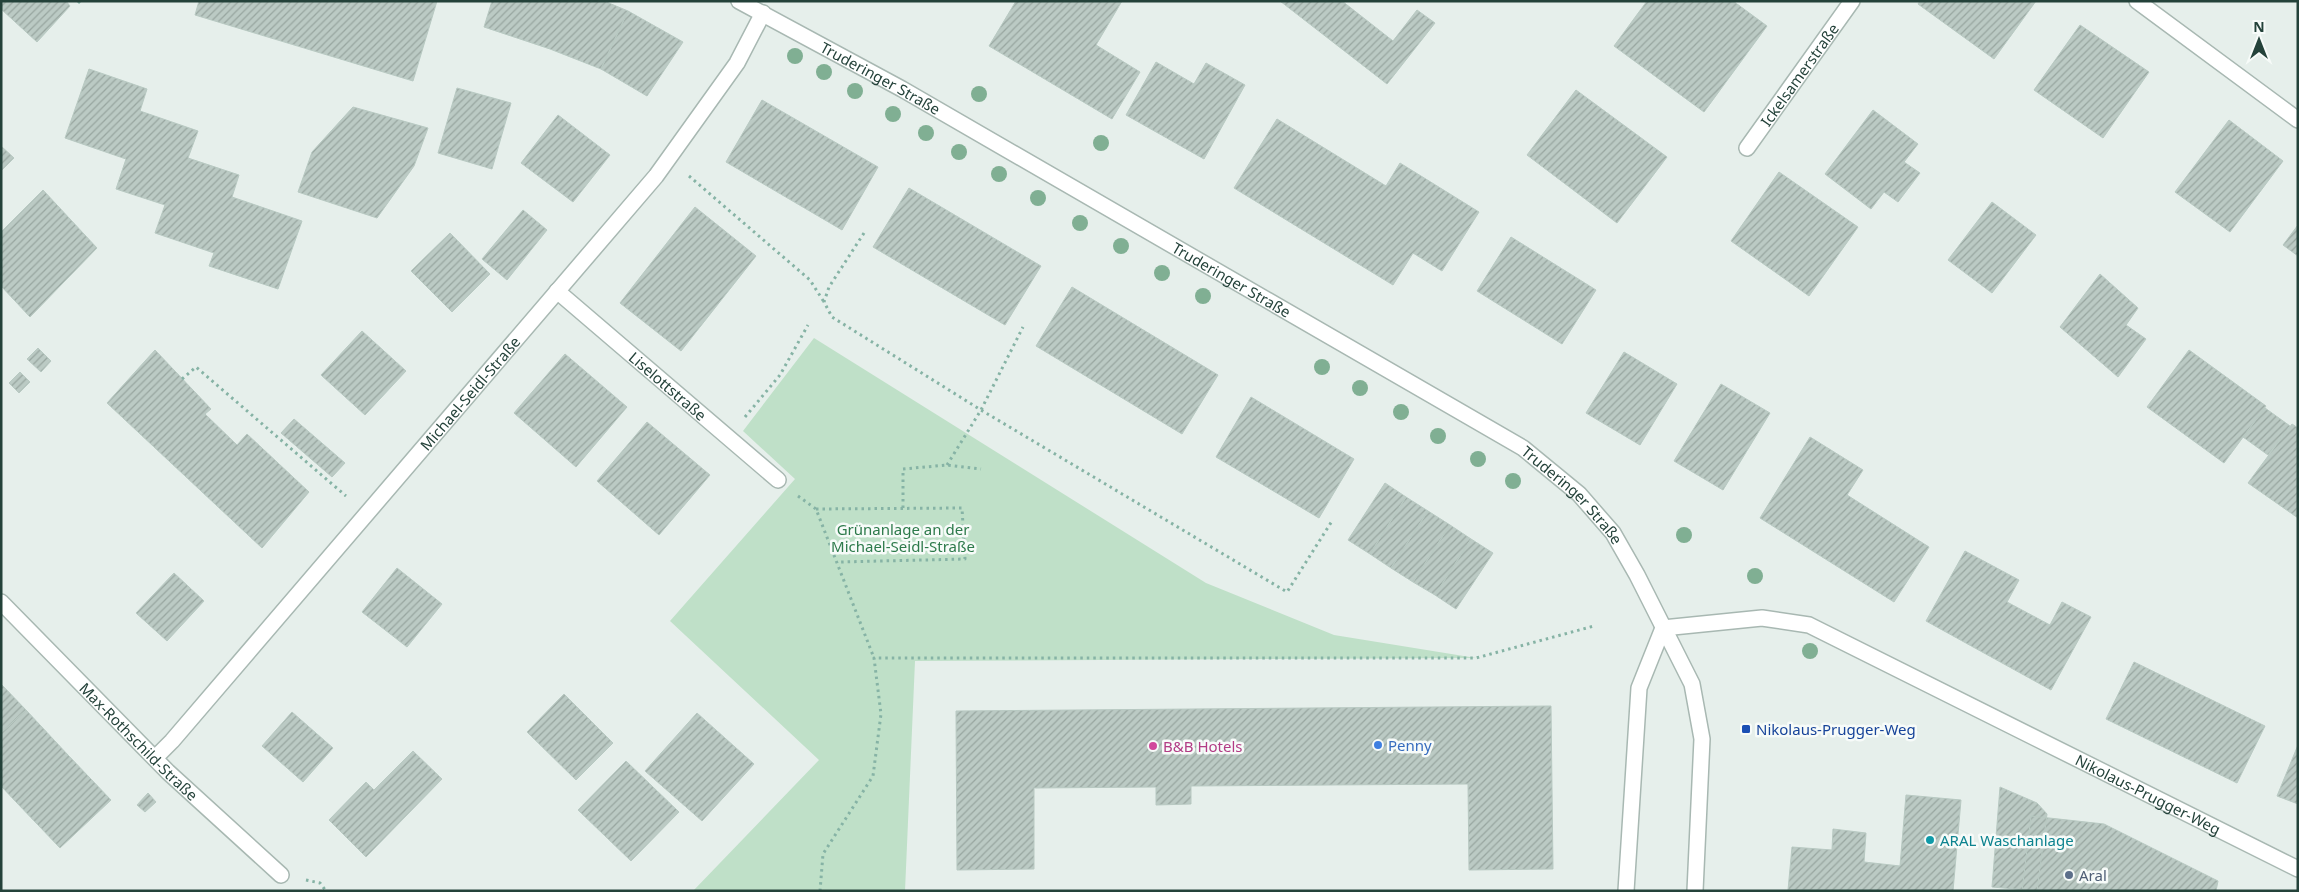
<svg xmlns="http://www.w3.org/2000/svg" width="2299" height="892" viewBox="0 0 2299 892" font-family="'Noto Sans',sans-serif">
<defs>
<pattern id="building-hatch" width="6" height="6" patternUnits="userSpaceOnUse" patternTransform="scale(1.25)"><rect width="6" height="6" fill="#bbcac4"/><path d="M-1 1l2-2M0 6l6-6M5 7l2-2" fill="none" stroke="#98a6a0"/></pattern>
</defs>
<rect width="100%" height="100%" fill="#e6efeb"/>
<path fill="#bfe0c8" d="M814,338L1206,583L1334,635L1476,658L915,661L905,891H693L819,760L670,621L795,479L743,431Z"/>
<path fill="url(#building-hatch)" stroke="#b8c9c2" d="M1,1H66L70,6L37,42L1,9Z
M199,1H437L413,81L195,15Z
M492,1H604L628,11L601,69L550,49L484,27Z
M1016,1H1122L1096,45L1140,72L1112,119L989,46Z
M1280,1H1342L1393,41L1417,10L1435,23L1387,84Z
M1647,1H1733L1767,26L1704,112L1614,46Z
M1920,1H2036L1994,59L1918,4Z
M628,11L683,42L647,96L601,69Z
M2080,25L2149,72L2103,138L2034,90Z
M1156,62L1194,84L1206,63L1245,85L1204,159L1126,115Z
M89,69L147,89L140,111L198,131L188,158L239,175L232,197L302,221L278,289L209,266L214,253L155,233L165,205L116,189L126,159L65,138Z
M457,88L511,103L492,169L438,153Z
M1576,90L1667,157L1617,223L1527,155Z
M762,100L878,167L842,230L726,162Z
M353,107L428,128L414,166L377,218L298,192L312,152Z
M1873,110L1918,144L1904,162L1920,173L1898,202L1884,192L1871,209L1825,174Z
M558,115L610,155L573,202L521,163Z
M1277,119L1386,186L1400,163L1479,212L1442,271L1413,253L1393,285L1234,188Z
M2229,120L2283,161L2230,232L2175,192Z
M1,146L14,158L1,171Z
M1779,172L1858,227L1809,296L1731,241Z
M909,188L1041,266L1005,325L873,247Z
M43,190L97,248L30,317L1,286V232Z
M1992,202L2036,235L1992,293L1948,260Z
M695,207L756,256L681,351L620,303Z
M523,210L547,230L507,280L482,259Z
M2298,225V256L2283,245Z
M450,233L490,274L452,312L411,271Z
M1511,237L1596,290L1562,344L1477,291Z
M2100,274L2138,308L2126,325L2146,339L2118,377L2060,327Z
M1072,287L1218,375L1182,434L1036,346Z
M362,331L406,371L365,415L321,375Z
M38,348L51,361L41,372L27,359Z
M155,350L211,409L205,414L237,445L247,434L309,492L262,548L107,403Z
M2189,350L2266,406L2224,463L2147,407Z
M1624,352L1677,384L1640,445L1586,413Z
M565,354L627,407L576,467L514,413Z
M20,372L30,382L19,393L9,383Z
M1721,384L1770,413L1723,490L1674,461Z
M1251,397L1354,459L1319,518L1216,457Z
M2265,408L2290,426L2268,455L2243,437Z
M294,419L345,463L332,477L281,433Z
M647,422L710,475L659,535L597,481Z
M2292,424L2298,428V518L2248,483Z
M1810,437L1863,470L1847,495L1929,547L1894,602L1760,518Z
M1385,483L1406,497L1370,554L1348,540Z
M1406,497L1428,511L1391,568L1370,554Z
M1428,511L1450,525L1413,582L1391,568Z
M1450,525L1471,539L1435,595L1413,582Z
M1471,539L1493,553L1456,609L1435,595Z
M1965,551L2019,580L2007,602L2050,625L2062,602L2091,617L2051,690L1926,621Z
M397,568L442,604L407,647L362,612Z
M174,573L204,601L167,641L136,613Z
M2134,662L2265,726L2237,783L2106,719Z
M1,684L26,710L1,733Z
M564,694L613,743L576,780L527,732Z
M1551,706L1553,869L1469,870L1468,784L1191,786V804L1156,805V787L1034,788V869L957,870L956,711Z
M26,710L68,755L17,803L1,786V733Z
M292,712L333,748L303,782L262,746Z
M697,713L754,764L702,821L645,771Z
M2298,745V804L2277,796Z
M413,751L442,779L366,857L329,820L366,782L374,790Z
M68,755L111,800L60,848L17,803Z
M626,761L679,812L631,861L578,810Z
M2000,787L2037,803L2047,814L2037,891L1992,887Z
M148,793L156,802L145,812L137,805Z
M1906,795L1961,800L1953,891L1788,890L1792,847L1832,850L1833,829L1866,833L1864,862L1900,866Z
M2031,816L2104,824L2218,881L2216,891H2022Z"/>
<g fill="none" stroke-linecap="round" stroke-linejoin="round">
<g stroke="#a8b8b2" stroke-width="18">
<g id="minor">
<path id="s1" d="M739,1L902,89L1523,448L1579,494L1613,533L1637,575L1692,684L1702,739L1695,891"/>
<path d="M2137,1L2298,120"/>
<path id="s2" d="M1747,148L1852,1"/>
<path id="s3" d="M557,291L778,480"/>
<path id="s4" d="M1,602L168,772L281,875"/>
<path id="s5" d="M1663,628L1762,618L1809,625L2298,869"/>
<path id="s6" d="M155,758L172,741L656,176L737,63L763,13"/>
<path d="M1626,891L1639,688L1663,628"/>
</g>
</g>
<path stroke="#86b3a5" stroke-width="3" stroke-dasharray="2.5 4" stroke-linecap="butt" d="M78,3L80,1
M689,176L810,280L824,302
M864,233L829,287L824,302L832,317L981,410L1287,592L1332,521
M182,379L196,367L346,496
M745,417L780,375L808,325
M947,465L981,410L1023,327
M798,496L816,509L874,658
M903,508V469L947,465L981,469
M816,509L962,508L965,559L839,562
M306,880L320,883L326,891
M820,891L823,854L873,776L881,714L874,658H1476L1594,626"/>
<use href="#minor" stroke="#fff" stroke-width="15"/>
</g>
<g fill="#80af93">
<circle cx="795" cy="56" r="8"/>
<circle cx="824" cy="72" r="8"/>
<circle cx="855" cy="91" r="8"/>
<circle cx="979" cy="94" r="8"/>
<circle cx="893" cy="114" r="8"/>
<circle cx="926" cy="133" r="8"/>
<circle cx="1101" cy="143" r="8"/>
<circle cx="959" cy="152" r="8"/>
<circle cx="999" cy="174" r="8"/>
<circle cx="1038" cy="198" r="8"/>
<circle cx="1080" cy="223" r="8"/>
<circle cx="1121" cy="246" r="8"/>
<circle cx="1162" cy="273" r="8"/>
<circle cx="1203" cy="296" r="8"/>
<circle cx="1322" cy="367" r="8"/>
<circle cx="1360" cy="388" r="8"/>
<circle cx="1401" cy="412" r="8"/>
<circle cx="1438" cy="436" r="8"/>
<circle cx="1478" cy="459" r="8"/>
<circle cx="1513" cy="481" r="8"/>
<circle cx="1684" cy="535" r="8"/>
<circle cx="1755" cy="576" r="8"/>
<circle cx="1810" cy="651" r="8"/>
</g>
<rect fill="#1a4fb4" stroke="#f7fbf9" stroke-width="2" x="1741" y="724" width="10" height="10" rx="2.5"/>
<circle fill="#3f7fe0" stroke="#f7fbf9" stroke-width="2" cx="1378" cy="745" r="5"/>
<circle fill="#d1479c" stroke="#f7fbf9" stroke-width="2" cx="1153" cy="746" r="5"/>
<circle fill="#0f9aa8" stroke="#f7fbf9" stroke-width="2" cx="1930" cy="840" r="5"/>
<circle fill="#5c6f8a" stroke="#f7fbf9" stroke-width="2" cx="2069" cy="875" r="5"/>
<g text-anchor="middle" dominant-baseline="central" stroke-width="5" stroke-linejoin="round" paint-order="stroke">
<g font-size="15" fill="#24423a" stroke="#f7fbf9">
<text stroke="none"><textPath href="#s2" startOffset="90">Ickelsamerstraße</textPath></text>
<text stroke="none"><textPath href="#s1" startOffset="161">Truderinger Straße</textPath></text>
<text stroke="none"><textPath href="#s1" startOffset="566">Truderinger Straße</textPath></text>
<text stroke="none"><textPath href="#s3" startOffset="146">Liselottstraße</textPath></text>
<text stroke="none"><textPath href="#s6" startOffset="482">Michael-Seidl-Straße</textPath></text>
<text stroke="none"><textPath href="#s1" startOffset="971">Truderinger Straße</textPath></text>
<text stroke="none"><textPath href="#s4" startOffset="196">Max-Rothschild-Straße</textPath></text>
<text stroke="none"><textPath href="#s5" startOffset="526">Nikolaus-Prugger-Weg</textPath></text>
</g>
<g font-size="15" fill="#2d7a4b" stroke="#f7fbf9">
<text x="903" y="529">Grünanlage an der<tspan x="903" dy="17">Michael-Seidl-Straße</tspan></text>
</g>
<g font-size="15" fill="#164399" stroke="#f7fbf9" text-anchor="start">
<text x="1756" y="729">Nikolaus-Prugger-Weg</text>
</g>
<g font-size="15" fill="#366cbe" stroke="#f7fbf9" text-anchor="start">
<text x="1388" y="745">Penny</text>
</g>
<g font-size="15" fill="#b23c85" stroke="#f7fbf9" text-anchor="start">
<text x="1163" y="746">B&amp;B Hotels</text>
</g>
<g font-size="15" fill="#0d838f" stroke="#f7fbf9" text-anchor="start">
<text x="1940" y="840">ARAL Waschanlage</text>
</g>
<g font-size="15" fill="#4e5e75" stroke="#f7fbf9" text-anchor="start">
<text x="2079" y="875">Aral</text>
</g>
</g>
<rect width="2299" height="892" fill="none" stroke="#24423a" stroke-width="5"/>
<g transform="translate(2259 40)" stroke="#f7fbf9" stroke-width="4" paint-order="stroke">
<path d="M0-4L9 19L0 12L-9 19Z" fill="#24423a"/>
<text y="-8" font-size="14" font-weight="bold" text-anchor="middle" fill="#24423a">N</text>
</g>
</svg>
